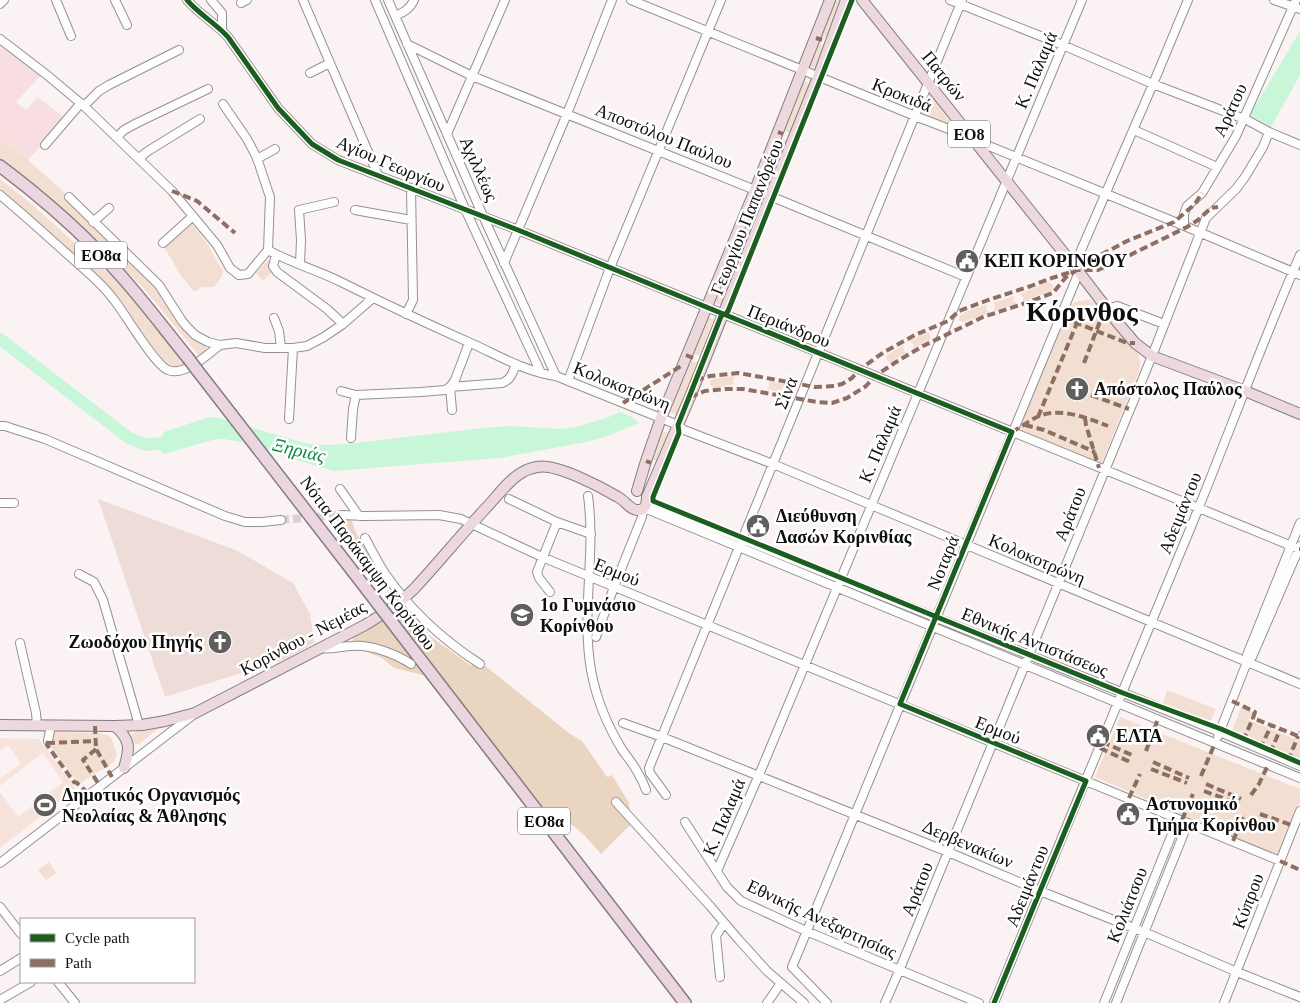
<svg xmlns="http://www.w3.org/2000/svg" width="1300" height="1003" viewBox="0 0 1300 1003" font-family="Georgia,serif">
<rect width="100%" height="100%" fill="#fbf2f4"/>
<path fill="#f8dee1" d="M0,44L41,75L16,102L26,110L38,97L66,119L28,160L0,139Z"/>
<path fill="#f2dfd2" d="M836,0H842L828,39L826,37L820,38Z
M819,42L822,45L826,46L817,69L809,67Z
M802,82H806L811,85L791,135L788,132L782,131Z
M930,95L954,127L920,114Z
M780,136L783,140H788L771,183H765L763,180Z
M0,139L28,160L65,193L63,197L152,282L208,350L199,356L142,286L85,233L0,161Z
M0,179L28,201L124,287L187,364C178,367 173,368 164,362L105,285L75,255L0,190Z
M754,204L759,205L762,208L746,247L743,243L737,244Z
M189,224H192L206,242L223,271L222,276L214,287H202L196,291H193L180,274L164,247Z
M736,246L740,250H745L722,304H717L714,301Z
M271,259L272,272L263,281L256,273L267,261Z
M1048,282L1053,285V289L1051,291L1023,301V297L1020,294Z
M1014,296L1013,300L1017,304L994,311L995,305L993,303H991Z
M1085,300H1090L1096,304L1137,352C1141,359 1141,363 1139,371L1101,465L1020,432L1017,425L1067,307L1076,302Z
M987,304L986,309L990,313L964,322L959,321V318L960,316L965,312Z
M708,317L716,320L701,358L698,355H692Z
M927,332L929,333L931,339L913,349L914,345L910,341Z
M903,345L904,351L907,353L897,358L890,363L887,360V355Z
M691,359L695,362H699L677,415L669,412Z
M735,376L733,380L734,384L714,388L710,385V381L713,379Z
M769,381L788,385L792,388V392L788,394L767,389L769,387Z
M662,431L670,434L657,462L654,460H651Z
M1167,690L1216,709L1210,722L1163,703Z
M1241,707L1253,712L1249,720L1300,741V759L1232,731Z
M1120,717L1300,789V802L1278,856L1095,777Z
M159,728L139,744C135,745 132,743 130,738L132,734L138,731Z
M53,732L100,733L109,736L112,740L117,755L114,762L79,784L51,747Z
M49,862L56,873L46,880L38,870Z"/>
<path fill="#ead5c0" d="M343,519H351L356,533L378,569L371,579L328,521Z
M399,617L405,618L470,665H484L570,734L582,741L607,777L612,775L629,803L632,823L601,854L584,835L570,823L554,818L545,810L443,680L394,668L382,658L359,649L353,641V637C369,626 380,621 399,617Z"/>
<path fill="#eddcd7" d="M98,499L238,551L293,583L310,614L314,643L286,659L165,697Z"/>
<path fill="#f6e3dc" d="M0,738L39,739L76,789L0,848V792L18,817L63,782L43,753L0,786V779L21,763L8,745L0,750Z"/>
<path fill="#c7f6d8" d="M1300,31V75L1271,127L1251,115L1252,111Z
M620,412L632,417L639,423L607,436L586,442L499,458L333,471L283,456L247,443L224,439H216L164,454L160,451V443L164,432L209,417L219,418L308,444L331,445L356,443L482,428L510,426L561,429L576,427L609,417Z"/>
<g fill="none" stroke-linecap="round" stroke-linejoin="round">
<path stroke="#c7f6d8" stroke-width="12" d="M0,339L129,438L146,445L160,443L175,440"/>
<path stroke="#d7d0d2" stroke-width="8" stroke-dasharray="8 4" stroke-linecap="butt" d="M281,520L341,515"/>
<g stroke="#959192" stroke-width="10">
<path id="minor" d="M56,0L71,36
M115,0L127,25
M187,0C199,14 215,23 228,37L278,108L312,144L338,160L518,230L1299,549
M211,0L222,13V30
M303,0L378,175
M375,0L465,209L541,373
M388,0L483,216L556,376
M631,0L915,116L972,138L984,144L1187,227L1300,275
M950,0L1058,43L1153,84L1247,120L1269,132L1300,145
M1274,0L1300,9
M241,3L247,0
M0,4L4,0
M395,16C404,12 410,9 414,0
M0,39L47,75L84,106L172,191L217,245L230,268L239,275L248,274L268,250
M407,44L472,76L770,196L966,277
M310,73L330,63
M223,104L247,139L257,158L270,197L268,250
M84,106L99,91L109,85L179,50
M1134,130L1217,167
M447,134L505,0
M117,137L124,130L137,123L208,89
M45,145L81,103
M139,158L148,151L200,119
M257,159L275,149
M0,195C23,214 44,233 66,253C84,269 103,284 117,304C127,317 155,365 168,370C184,377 208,354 220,345
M69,197L159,285L182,321L187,327L195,335L208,342L220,345L236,343L265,348H293L307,346L324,337L343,324L373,298
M355,210L411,220
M93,222L109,208
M1184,226V214L1187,206L1202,193L1236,136L1296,0
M163,243L193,216
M268,250C291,263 317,270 341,282C385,304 430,325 475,345C501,357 527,372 556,376L678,425L684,430L773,464L871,505L1300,684
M276,255L273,266L277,272L327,309L343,324
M504,263L567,114L612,0
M300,264L301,240L299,210L334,202
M1075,267L1082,248L1153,84L1188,0
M1108,309L1117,306L1164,324
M406,314L413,300L411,188
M274,318L279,331L281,348
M568,381L610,268L721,0
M341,391L356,395L421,392L445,390L450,387L455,380L469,343
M452,410L450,387L502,383C511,380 513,372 516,364
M289,419L293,348
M0,426H5L45,439L225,516L245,522H262L281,520
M351,438L353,409L356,395
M340,489L359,516
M588,496C596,554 581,612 591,670C596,698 608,727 623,751C628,758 634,765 638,773C641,778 644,784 646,790
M509,499L557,522L591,534
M647,501L1220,732L1300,766
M0,503H14
M644,508L1300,778
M341,515L367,516L439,515L461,519L542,557L1280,861
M365,538C371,549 377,561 384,572C409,609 443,640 480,664
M79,574L94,582L103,600L139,725
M550,592L539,578L537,572L557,522
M596,637L614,587L642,517L643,509
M20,643L36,713L37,725
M321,648C332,650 341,646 352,646C370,644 396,654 411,664
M1247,662L1252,657L1300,546
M623,723L662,737L948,852L1040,891L1144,932L1237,972L1300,997
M1218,736L1247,662V655L1300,523
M48,741L51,725
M666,795L650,773L649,768L962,0
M616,802L710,906L739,940L767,971L804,1003
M685,822L727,887L741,901L806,931L979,1003
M0,863L193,715
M717,871L759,775L1082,0
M0,907L21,934
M0,971L21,958
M720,977L716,936L724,923
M58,982L75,1003
M0,1000L31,982
M767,1003L781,983
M827,1003L792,967L1079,272
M885,1003L899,971L1152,356L1206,218L1236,189L1245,177L1263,147L1269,132
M994,1003C1059,842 1127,683 1193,522C1229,433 1262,343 1300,255
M1104,1003L1178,819
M1116,1003L1188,823
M1224,1003L1300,811"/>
</g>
<g stroke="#827e7f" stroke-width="12">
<path id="major" d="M862,0L1079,272L1118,323L1135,343L1152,356L1245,391L1300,414
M637,491L646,461L661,418L755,190L830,0
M0,725L115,726L142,725L165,721L195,713L365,625C382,615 400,603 414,589C438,563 461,535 485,509C495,499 510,478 523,472C527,469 532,468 537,467C556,463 601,487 618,497C624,500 631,510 637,510C645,511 647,504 647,497L690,397L818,77L846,0
M115,726C131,740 130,749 124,768"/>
</g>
<g stroke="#827e7f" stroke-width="14">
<path id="highway" d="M0,166C44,199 86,236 122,277C145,303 166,331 188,358
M197,370L368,591
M404,638L685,1003"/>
</g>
<use href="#minor" stroke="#fefdfd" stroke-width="8"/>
<use href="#major" stroke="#edd8dd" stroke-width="10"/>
<use href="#highway" stroke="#ead5e0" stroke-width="11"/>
<g stroke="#827e7f" stroke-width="14" stroke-linecap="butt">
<path id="highway-bridge" d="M188,358L197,370
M368,591L404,638"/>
</g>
<use href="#highway-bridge" stroke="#ead5e0" stroke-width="11"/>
<path stroke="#8d6e63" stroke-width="4" stroke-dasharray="8 4" stroke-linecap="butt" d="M816,38L822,40
M778,132L783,134
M172,191L197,201L235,233
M733,243L739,246
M1074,322L1127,343H1135
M686,355L693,358
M1084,363L1102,316L1108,309
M696,380L710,376L738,373L750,375L815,387L834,386L842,384L852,378L859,370L884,352L915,335L948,321L959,311L988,300L1031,286L1049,279L1077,270H1098L1128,256L1187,227L1198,220L1211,208L1218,207
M1091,395L1129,409
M690,397L705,391L725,389H743L817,402L832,403L847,398L866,386L875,376L896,362L923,346L983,317L1020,305L1053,293L1066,277L1097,257L1127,241L1174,222L1195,204L1202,193
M623,403L681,366
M1038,417L1077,323
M1085,418L1086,425L1099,468
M1025,425L1044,430L1095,452
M1012,432C1021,427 1030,420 1039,416C1061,407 1087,418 1108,426
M646,461L651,463
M1299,549H1300
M1232,701L1255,712L1253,718L1298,736L1300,732
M95,726L96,749L112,777
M48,741L47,745L74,782L77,783L89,794
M1243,741L1253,718
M1102,742L1132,755
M47,743L96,741
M1100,748L1130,762
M96,749L83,760L100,786
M1260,749L1271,726
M1146,751L1158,719
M1270,753L1280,730
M1288,761L1298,736
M1153,762L1189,778
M1151,769L1187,783
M1201,776L1215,743
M1206,784L1241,799
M1204,791L1239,804
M1251,795L1259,784L1268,765
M1129,798L1140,774
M1260,814L1294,826
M1182,820L1193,794
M1233,841L1243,817
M1280,861L1300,870"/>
<g stroke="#fff" stroke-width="8">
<path id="cycleway" d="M187,0C199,14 215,23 228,37L278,108L312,144L338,160L518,230L1012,432L900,704L1086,781L1040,891L994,1003
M722,314L678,425L679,433L653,497V501L1123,693L1221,729L1300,763
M722,314H726L728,311L852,0"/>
</g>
<use href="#cycleway" stroke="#1b5e20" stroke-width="5"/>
</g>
<defs>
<g id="civic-disc" transform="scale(1.25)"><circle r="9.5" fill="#615e5e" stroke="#fff"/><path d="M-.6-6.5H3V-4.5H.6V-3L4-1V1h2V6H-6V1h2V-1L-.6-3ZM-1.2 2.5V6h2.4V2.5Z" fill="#fff"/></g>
<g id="church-disc" transform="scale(1.25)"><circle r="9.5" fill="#615e5e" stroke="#fff"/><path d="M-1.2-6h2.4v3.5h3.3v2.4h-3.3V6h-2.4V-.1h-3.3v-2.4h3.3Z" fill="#fff"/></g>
<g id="school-disc" transform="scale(1.25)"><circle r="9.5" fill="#615e5e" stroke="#fff"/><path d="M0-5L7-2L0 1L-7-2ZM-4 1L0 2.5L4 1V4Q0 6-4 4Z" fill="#fff"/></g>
<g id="stadium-disc" transform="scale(1.25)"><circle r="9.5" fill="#615e5e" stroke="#fff"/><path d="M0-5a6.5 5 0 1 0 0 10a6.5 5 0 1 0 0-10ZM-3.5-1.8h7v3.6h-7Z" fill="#fff"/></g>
</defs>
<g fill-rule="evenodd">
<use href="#civic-disc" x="967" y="261"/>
<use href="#church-disc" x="1077" y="389"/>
<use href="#civic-disc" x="758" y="526"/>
<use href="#school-disc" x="522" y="615"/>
<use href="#church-disc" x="220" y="642"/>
<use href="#civic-disc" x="1098" y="736"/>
<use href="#stadium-disc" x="45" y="805"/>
<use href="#civic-disc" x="1128" y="814"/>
</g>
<g text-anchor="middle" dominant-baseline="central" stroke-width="5" stroke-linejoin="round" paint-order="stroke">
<g fill="#fff" stroke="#565656" stroke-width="1">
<rect x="948" y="120.5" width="42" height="27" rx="4"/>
<rect x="75" y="241.5" width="52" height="27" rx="4"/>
<rect x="518" y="807.5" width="52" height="27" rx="4"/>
</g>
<g font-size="16" font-weight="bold" fill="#0e0e0e">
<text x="969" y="134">ΕΟ8</text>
<text x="101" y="255">ΕΟ8α</text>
<text x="544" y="821">ΕΟ8α</text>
</g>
<g font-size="18" fill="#0e0e0e" stroke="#fff">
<text transform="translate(1036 70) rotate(-67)">Κ. Παλαμά</text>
<text transform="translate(944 76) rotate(51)">Πατρών</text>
<text transform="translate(902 95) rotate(22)">Κροκιδά</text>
<text transform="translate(1230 110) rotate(-65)">Αράτου</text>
<text transform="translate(664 136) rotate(22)">Αποστόλου Παύλου</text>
<text transform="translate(391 164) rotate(23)">Αγίου Γεωργίου</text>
<text transform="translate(479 169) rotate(66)">Αχιλλέως</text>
<text transform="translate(747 217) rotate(-68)">Γεωργίου Παπανδρέου</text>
<text transform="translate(789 326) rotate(22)">Περιάνδρου</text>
<text transform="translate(622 386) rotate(22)">Κολοκοτρώνη</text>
<text transform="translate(786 393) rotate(-68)">Σίνα</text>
<text transform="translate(880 444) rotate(-67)">Κ. Παλαμά</text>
<text transform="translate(1180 513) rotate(-68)">Αδειμάντου</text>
<text transform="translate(1070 514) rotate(-68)">Αράτου</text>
<text transform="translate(1037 559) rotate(23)">Κολοκοτρώνη</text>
<text transform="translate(368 563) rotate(53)">Νότια Παράκαμψη Κορίνθου</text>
<text transform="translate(943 563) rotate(-68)">Νοταρά</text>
<text transform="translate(617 572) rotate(22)">Ερμού</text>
<text transform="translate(303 638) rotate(-28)">Κορίνθου - Νεμέας</text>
<text transform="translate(1035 642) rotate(22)">Εθνικής Αντιστάσεως</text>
<text transform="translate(998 730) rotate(22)">Ερμού</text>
<text transform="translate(724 817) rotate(-67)">Κ. Παλαμά</text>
<text transform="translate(968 844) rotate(23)">Δερβενακίων</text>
<text transform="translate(1027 886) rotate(-68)">Αδειμάντου</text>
<text transform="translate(917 889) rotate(-68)">Αράτου</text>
<text transform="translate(1248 901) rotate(-69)">Κύπρου</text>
<text transform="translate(1127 905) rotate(-68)">Κολιάτσου</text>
<text transform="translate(822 919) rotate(25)">Εθνικής Ανεξαρτησίας</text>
</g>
<g font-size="18" font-weight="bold" fill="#0e0e0e" stroke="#fff" text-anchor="start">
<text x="984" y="261">ΚΕΠ ΚΟΡΙΝΘΟΥ</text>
<text x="1094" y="389">Απόστολος Παύλος</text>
<text x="776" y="516">Διεύθυνση<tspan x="776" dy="21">Δασών Κορινθίας</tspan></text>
<text x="540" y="605">1ο Γυμνάσιο<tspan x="540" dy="21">Κορίνθου</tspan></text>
<text x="202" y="642" text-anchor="end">Ζωοδόχου Πηγής</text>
<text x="1116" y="736">ΕΛΤΑ</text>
<text x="62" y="795">Δημοτικός Οργανισμός<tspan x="62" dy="21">Νεολαίας &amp; Άθλησης</tspan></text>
<text x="1146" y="804">Αστυνομικό<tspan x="1146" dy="21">Τμήμα Κορίνθου</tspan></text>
</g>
<g font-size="19" font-style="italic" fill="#138746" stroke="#fff">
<text transform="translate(299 450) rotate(13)">Ξηριάς</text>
</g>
<g font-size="28" font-weight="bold" fill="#0e0e0e" stroke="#fff">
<text x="1082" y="311">Κόρινθος</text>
</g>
</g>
<rect x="20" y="918" width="175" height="65" fill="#ffffff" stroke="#9f9f9f"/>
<rect x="30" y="934" width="25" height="8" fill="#1b5e20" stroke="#9f9f9f"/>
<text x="65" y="943" font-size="15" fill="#0e0e0e">Cycle path</text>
<rect x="30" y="959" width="25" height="8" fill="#8d6e63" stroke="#9f9f9f"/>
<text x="65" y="968" font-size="15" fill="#0e0e0e">Path</text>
</svg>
